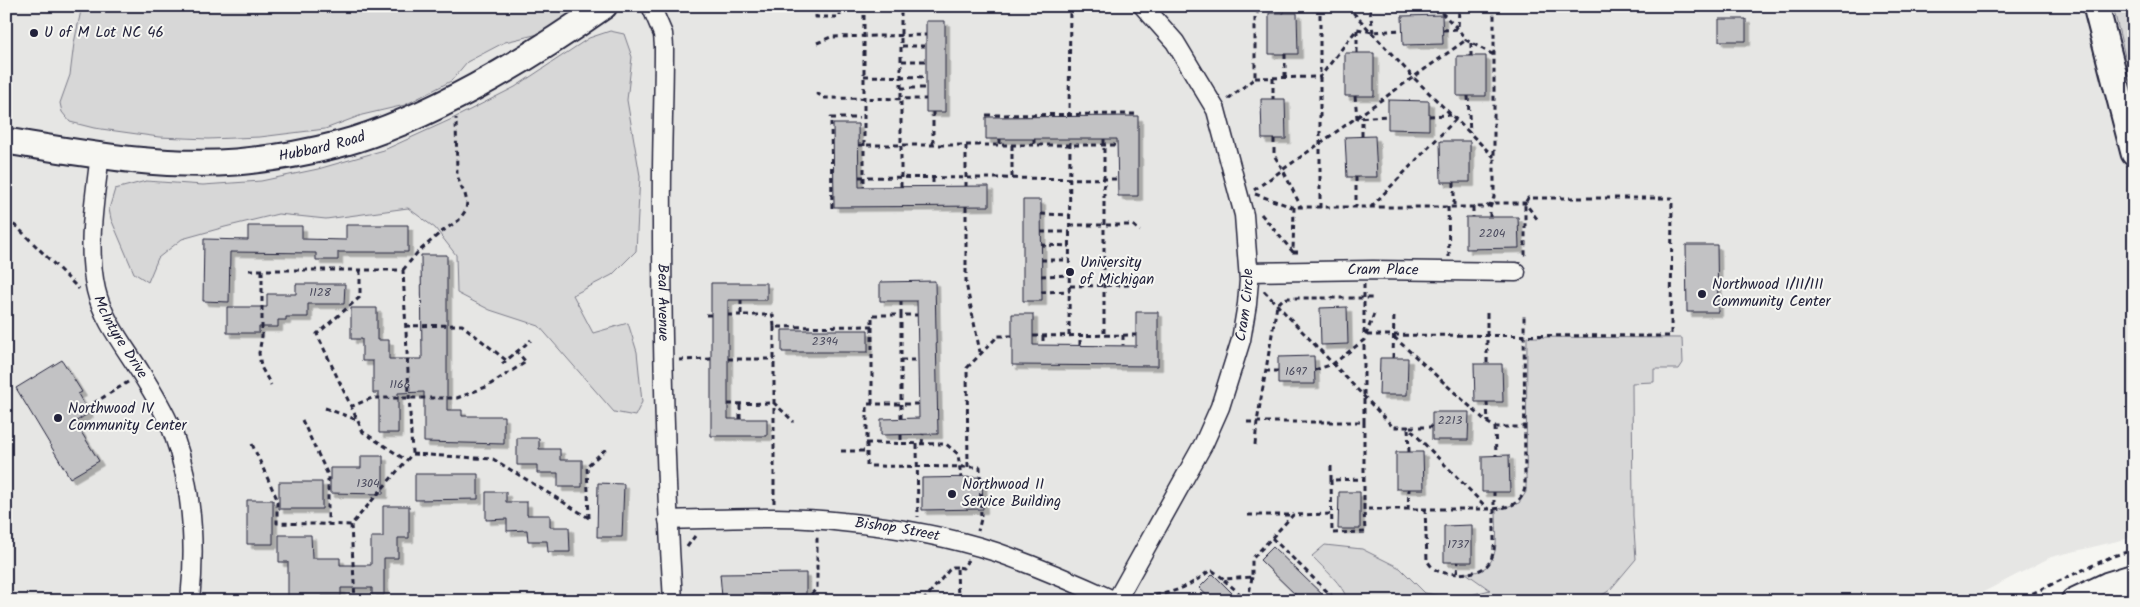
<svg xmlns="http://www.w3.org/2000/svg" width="2140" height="607" viewBox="0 0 2140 607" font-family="Kalam,sans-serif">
<defs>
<filter id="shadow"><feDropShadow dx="4.5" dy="4.5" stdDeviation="0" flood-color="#0004"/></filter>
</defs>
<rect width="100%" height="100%" fill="#f6f6f2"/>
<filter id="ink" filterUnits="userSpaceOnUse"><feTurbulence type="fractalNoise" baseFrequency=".02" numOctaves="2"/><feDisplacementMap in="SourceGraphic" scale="10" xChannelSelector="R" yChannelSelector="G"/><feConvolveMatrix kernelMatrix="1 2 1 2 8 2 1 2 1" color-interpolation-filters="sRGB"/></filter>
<g filter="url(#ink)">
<path fill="#e6e6e4" d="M6,6H2134V537L2051,557L1966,601H6Z"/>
<path fill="#d7d7d7" stroke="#7c7c89" d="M82,6H589L543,33L505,42L467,62L451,81L405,105L362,115L325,129L260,137L208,139L159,137L94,128L70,122L62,112L60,103L70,75L74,43Z
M2113,6H2134V94Z
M610,31L624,34L632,57L627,100L640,176L636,251L612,275L573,295L593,333L628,323L637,352L642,402L635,416L614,412L539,326L490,310L457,293L456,255L435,228L408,208L326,219L278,214L225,227L182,239L158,258L148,282L134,273L111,219L109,209L115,189L146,181L203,185L261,181L318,169L384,150L452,119L515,87L589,38Z
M1527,337L1682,338L1683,363L1679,369H1654V382L1632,383L1633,516L1636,559L1610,590L1593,601H1348C1342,583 1325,570 1312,556L1325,545L1362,549L1400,568L1425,593L1455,599L1490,590L1466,573C1503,573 1496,536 1496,510L1519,503L1526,492Z"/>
<path fill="#c2c2c4" stroke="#22223b" filter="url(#shadow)" d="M1269,13H1297L1298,54H1269Z
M1442,15L1443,44L1403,45L1402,16Z
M1719,19H1746V41H1719Z
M926,21H945V112H926Z
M1345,53H1374V96H1345Z
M1457,56H1486V96H1457Z
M1261,99H1285L1286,139H1262Z
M1388,100L1429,101V130L1388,129Z
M1138,116V196H1118L1117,139H986V117Z
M833,124H858L859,187L989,186V206L834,207Z
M1375,136L1377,177H1347L1345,137Z
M1440,141H1470V182H1441Z
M1023,200H1041L1042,301H1023Z
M1466,217H1518L1519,248L1466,249Z
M346,225H408V252H338V260H316V253L230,252L229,302L203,301L204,239L248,240V226H302V239L346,240Z
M1686,245H1717L1718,312H1687Z
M421,255H447V410H462V416H504V444L424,442V392L398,393V433H379V393H373V361H362V339H351V308H377V340H389V359H422Z
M935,281L938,434L881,435V419L919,418L917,301H880V282Z
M711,283H767V300H728V419H767V436H711Z
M296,284H345L344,304H308V317H286V320H278V327H259V333H227V307H267V294H296Z
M1347,307L1348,344L1321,345L1320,308Z
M1136,312H1158V366L1012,365V314H1033V345L1136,346Z
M782,330H868V352H782Z
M1314,356L1315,384H1278V357Z
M1380,358H1408L1407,395H1379Z
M62,360L82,392L78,394L89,413L75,422L99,461L70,478L16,388Z
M1474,364H1502L1503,402H1475Z
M1432,412H1469L1468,440H1432Z
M517,438H539V449H560V460H582V487H558V473H537V465H517Z
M1396,452H1423L1424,489H1396Z
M1509,455L1510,492H1482V456Z
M361,456H383V494L330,493V468H361Z
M415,474H478V499L415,500Z
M982,477L983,509L922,510V478Z
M279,482H322V509H279Z
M598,483L624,484L622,537H597Z
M486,492H506V502H527V515H550V527H569L570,552H548L547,541H528L527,530L507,531V519L486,520Z
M1339,492H1360V529H1338Z
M247,500H273V544H247Z
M383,506H409V538H398V558H384V595H372V588H341V596H322V601H288V562H279V535H311L312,558H340V565H371V537H383Z
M1472,525V562H1444V526Z
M1273,547L1329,601H1302L1260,560Z
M806,573V594L722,597L720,574Z
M1213,574L1240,601H1213L1199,588Z"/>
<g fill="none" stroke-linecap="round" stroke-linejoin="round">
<g stroke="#22223b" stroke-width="21">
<g id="street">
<path id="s1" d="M651,6L663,34L664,47C664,104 661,161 662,218C662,345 665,473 673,601"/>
<path id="s2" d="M100,154C95,198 86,246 96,290C103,320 125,347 141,373C152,391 166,413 173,433C193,488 196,543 190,601"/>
<path id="s3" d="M1249,272L1373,270L1516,272"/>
<path id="s4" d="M668,520C726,519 786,515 843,522C894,527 947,536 996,552C1036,566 1076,583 1115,601"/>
<path id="s5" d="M1116,601L1204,443L1220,407L1241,340L1247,304L1249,280L1244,215L1216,110L1175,42L1143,6"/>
</g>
</g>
<g stroke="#22223b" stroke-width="29">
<g id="secondary">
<path d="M2096,6L2134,153"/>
<path id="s6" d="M6,141C81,153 160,168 236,162C271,159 306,153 340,144C428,120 529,59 604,6"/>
<path d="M2074,601L2108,585L2134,577"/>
</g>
</g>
<path stroke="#22223b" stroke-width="3" stroke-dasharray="5 4" stroke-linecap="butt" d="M816,6V17H840V6
M864,6V187
M1277,6L1284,13
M1347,6L1413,77L1494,157
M1435,6L1458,29L1466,40L1494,55
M1370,10L1373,32
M1357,30V53
M1443,30L1458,29L1459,9
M817,43L831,37L926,35
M1471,43V56
M902,46H926
M1285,54V78
M902,61H926
M864,76L926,77
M1255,78L1320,77L1357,29L1373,32L1402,30
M1273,78V99
M901,88H926
M816,93L825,98L926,99
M1355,96L1357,118L1388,116
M1468,96L1470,133
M1228,99L1255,78V18L1260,6
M933,112V145
M986,115L1137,114
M1429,116L1451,115
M1069,117L1070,6
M1362,136V117
M1000,139V145
M1034,139V145
M1104,139V335
M1274,139V155L1283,170L1301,207
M858,145H1117
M1012,145V178
M966,146V186
M859,177L1117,179
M1356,177V207
M933,178V187
M1454,182V207
M901,187V6
M1254,190L1466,40
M1255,194L1292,207H1486L1492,203H1525L1538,220
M966,206V283L980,352
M1371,207L1456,119
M1448,207L1449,257
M1473,207V217
M832,208L831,118H859
M1320,208V6
M1041,214L1070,215
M1261,214L1293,252L1294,207
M1490,217V208L1494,197V6
M6,220L17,227L79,289
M1070,225H1133L1140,231
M1041,232H1070
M1041,245L1070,246
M1293,252H1301
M1041,260H1070
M249,270H403L412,454L351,525L355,601
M262,270V336L259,353L261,367L271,385
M360,270V297L317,334L363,432L406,460
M403,270L417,253L440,233L459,220L466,210L467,202L465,194L460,185L457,174L456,118
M1041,276L1070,275
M1364,284V335L1671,336L1672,198H1528L1525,203V254L1523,258
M1070,286L1132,285L1143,279
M1264,291L1393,427H1408L1488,509
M1041,292L1070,291
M741,300V315H773L774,327L872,326
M901,301V315H917
M1487,313V364
M706,315H711
M728,315H741
M405,326L462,325L507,361
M774,327V504
M1123,335V345
M1033,336L1136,335
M1043,336V345
M1069,336L1070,139
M1394,337L1488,423L1495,427H1524
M1080,345V335
M1393,358L1394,314
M728,359H775
M679,360L711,359
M901,360H918
M502,364L531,340
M1315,370L1333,364L1364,340L1374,314
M1265,371H1278
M1487,402L1488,423
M728,404L774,403L794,422
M872,404V315H901V418
M918,404H867V466L980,467L981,519L978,531
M350,407L372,398H457L486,387L526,362L517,352
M86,408L128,382
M325,408L355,419
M740,419V404
M302,420L328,475V524
M1247,422H1364V479
M1364,422V340
M1495,427L1496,455
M901,435V444
M866,443L946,444L958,454L961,478
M252,444L277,499V523L351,525
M917,444L918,517
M922,444L923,434
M1255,445L1257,422L1277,305L1283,299L1288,298H1373
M841,451H867
M1409,452L1408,427H1432
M412,454L493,459L589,518
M1331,466V480L1364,479V509H1494C1510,507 1522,504 1525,487L1524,313
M968,467L967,368L998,336H1012
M1331,480L1332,533L1365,532L1364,509
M1425,509L1427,560C1429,564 1433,569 1438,571C1447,575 1472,575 1482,569C1490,565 1492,558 1494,549V492
M1408,510L1409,489
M1248,515H1292
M589,518L587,466L608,447
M1272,538L1337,601
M687,547L695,536
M1457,573L1458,562
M1224,580L1248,601
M1137,597C1166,596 1187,589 1209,571H1213L1224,579L1252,577V559L1293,515L1332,514
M728,600L748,601
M1248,600L1252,577
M805,601L817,588V536
M923,601L949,570L953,567H957
M958,601L957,567L963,568L968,560
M2016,601L2113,556L2134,550"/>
<use href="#street" stroke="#f6f6f2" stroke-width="18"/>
<use href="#secondary" stroke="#f6f6f2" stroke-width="25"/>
</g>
</g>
<g fill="#22223b" stroke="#f6f6f2" stroke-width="2">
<circle cx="34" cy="33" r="5"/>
<circle cx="1070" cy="272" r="5"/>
<circle cx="1702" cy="294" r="5"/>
<circle cx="58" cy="418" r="5"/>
<circle cx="952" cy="494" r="5"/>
</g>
<g text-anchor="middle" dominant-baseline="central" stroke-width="4" stroke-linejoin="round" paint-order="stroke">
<g font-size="12" fill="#4a4a5d">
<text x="1492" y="233">2204</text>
<text x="320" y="292">1128</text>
<text x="825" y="341">2394</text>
<text x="1296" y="371">1697</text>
<text x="400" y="384">1166</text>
<text x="1450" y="420">2213</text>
<text x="368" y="483">1304</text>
<text x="1458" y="544">1737</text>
</g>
<g font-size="15" fill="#22223b" stroke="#f6f6f2" text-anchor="start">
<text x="44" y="33">U of M Lot NC 46</text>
<text x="1080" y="263">University<tspan x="1080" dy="17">of Michigan</tspan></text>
<text x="1712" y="285">Northwood I/II/III<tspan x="1712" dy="17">Community Center</tspan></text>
<text x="68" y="409">Northwood IV<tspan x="68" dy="17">Community Center</tspan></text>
<text x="962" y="485">Northwood II<tspan x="962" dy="17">Service Building</tspan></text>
</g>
<g font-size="15" fill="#22223b" stroke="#f6f6f2">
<text stroke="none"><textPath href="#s6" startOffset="319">Hubbard Road</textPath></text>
<text stroke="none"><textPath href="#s3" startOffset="134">Cram Place</textPath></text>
<text stroke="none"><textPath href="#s1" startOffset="299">Beal Avenue</textPath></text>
<text stroke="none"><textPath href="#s5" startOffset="326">Cram Circle</textPath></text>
<text stroke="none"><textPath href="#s2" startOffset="190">McIntyre Drive</textPath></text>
<text stroke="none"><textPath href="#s4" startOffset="230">Bishop Street</textPath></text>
</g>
</g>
<rect width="2140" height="607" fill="none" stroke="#f6f6f2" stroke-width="25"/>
<rect x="12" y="12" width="2115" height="582" fill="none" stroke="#22223b" stroke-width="2" filter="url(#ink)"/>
</svg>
